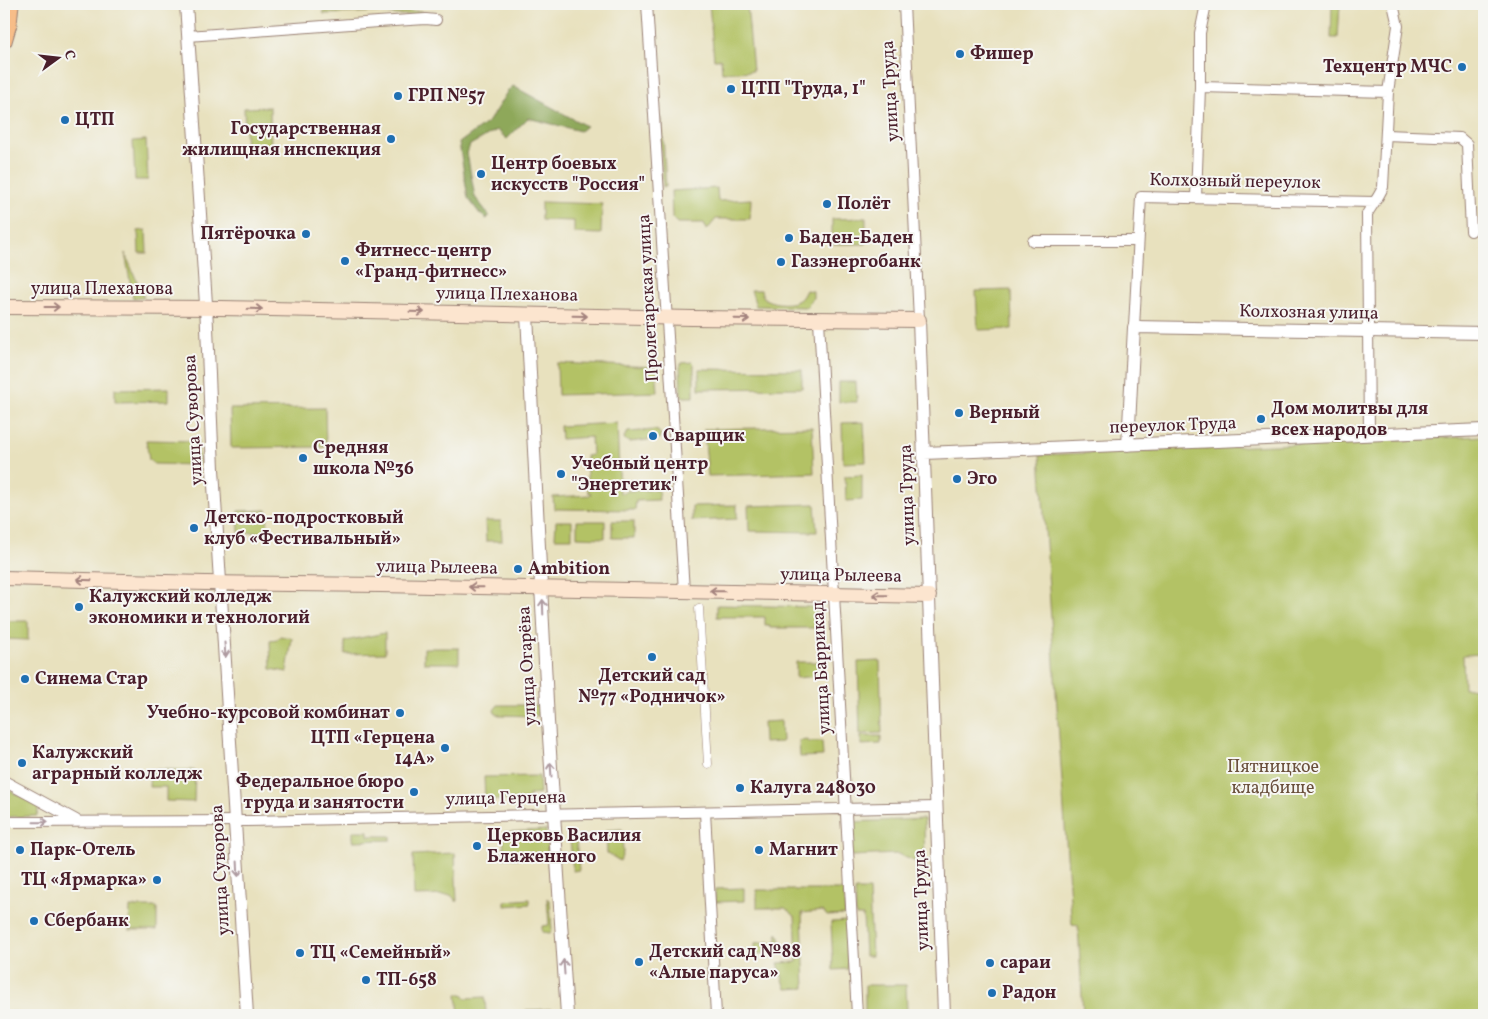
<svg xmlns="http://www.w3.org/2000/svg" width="1488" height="1019" viewBox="0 0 1488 1019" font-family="Vollkorn,serif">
<rect width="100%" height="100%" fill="#f6f6f2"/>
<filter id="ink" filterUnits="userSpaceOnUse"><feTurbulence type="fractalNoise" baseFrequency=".02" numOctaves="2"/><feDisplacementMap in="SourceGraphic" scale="10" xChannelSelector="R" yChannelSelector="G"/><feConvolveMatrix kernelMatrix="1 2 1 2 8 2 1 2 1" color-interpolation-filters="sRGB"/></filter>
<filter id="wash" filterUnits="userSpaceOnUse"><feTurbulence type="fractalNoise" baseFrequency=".0096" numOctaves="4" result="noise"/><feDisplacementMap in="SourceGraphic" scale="20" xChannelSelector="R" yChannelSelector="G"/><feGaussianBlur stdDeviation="1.12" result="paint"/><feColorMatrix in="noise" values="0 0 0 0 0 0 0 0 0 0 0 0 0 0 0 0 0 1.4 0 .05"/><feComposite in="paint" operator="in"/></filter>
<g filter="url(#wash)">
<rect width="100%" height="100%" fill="#e8e1be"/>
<path fill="#b3c265" stroke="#7e7048" d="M709,4H747L753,71L722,73L721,59H714Z
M757,4H830V5L757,9Z
M1332,4H1340L1338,38H1331Z
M377,8L396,12L421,11V15H396L377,12L324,14L323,11Z
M270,107L271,151L246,152L244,108Z
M662,118L666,187H663L659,125Z
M146,140L148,180H135L133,141Z
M717,188L718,201L751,199L750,219H716L707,230L704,223H677L672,218L671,191Z
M541,202L602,204L601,234L574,233V221L541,220Z
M866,218V244H832V219Z
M146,230L147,253H139L138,231Z
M125,253L144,298H133Z
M751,290H761C762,294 763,298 767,300C775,304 792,305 799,300C802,298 804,294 806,290L813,291V298L807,307L756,306Z
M1011,290L1012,329L978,330L976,291Z
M692,362L694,364V397H684L681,395L680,366L682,363Z
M557,363L656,367L658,392L558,395Z
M699,369L802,370V388L699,389Z
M839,382H856L857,402H839Z
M169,388V401L115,402V389Z
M325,408L326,447L231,448L230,409Z
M864,422L866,462L843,463L842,423Z
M617,423L620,493H625V491L658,490L659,500L636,501L635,510L554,509L553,497L591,495V493L588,492L586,456L592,455L591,437L561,439L560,426Z
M812,427L814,473L708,476L704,429Z
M654,430L658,431L661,435L659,439L629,442L625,440L624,437L628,432Z
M1484,436V654L1463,655L1464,688L1484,687V1015H1083L1078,925L1072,924L1071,915L1040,455Z
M146,440L198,441L199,465L154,464L149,460Z
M862,475V500L846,501L845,476Z
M815,504L817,532L749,531L748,506Z
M737,505V519L692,521V506Z
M267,510L268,532L239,533L238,511Z
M485,521H501L502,541H486Z
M556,521H572V538H555Z
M577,521H605V538L577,537Z
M612,521H634V538H612Z
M717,605L817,607V628H770L769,625H765V617H717Z
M4,621H28V640L4,639Z
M385,633V653L345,654V641Z
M280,636L292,638L287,672L271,669L270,641L277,640Z
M424,648H459V663H424Z
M880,661L882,733L860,734L858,662Z
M796,662H818L819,676L796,678Z
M498,705H534L539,706L541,710L539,715L535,716L499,715L495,713L494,710Z
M781,721L782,742L764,743L763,722Z
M861,736H881V744L861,745Z
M808,740V742H822L823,756L800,757L799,741Z
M150,769L195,770L194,802L166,801V787H149Z
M539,776L540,794L529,795V800H485L484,777Z
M4,788L39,805L37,816L4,817Z
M924,819L925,866L898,854L851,856L850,822Z
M622,829L623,853L620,861L607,853L606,830Z
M546,830L548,859L503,858L504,832Z
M353,831H368V836H391V840L353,841Z
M570,840H576L579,870L573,871Z
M455,853L457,902L451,895L414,896L413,855Z
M744,888V901L715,902V889Z
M757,890H844L845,915L827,916L823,911L802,913L805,988L786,989L778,963L797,962L795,916L785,908H757Z
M855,890H869L872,956H865L863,916H856Z
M547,898L550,901L552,930L550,933L542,932V926L549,925Z
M530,899V904L505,906V901Z
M130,907H157V930H129Z
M846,921L848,969L833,970L831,922Z
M777,933C781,937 782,944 779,949L769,953L755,954V943L777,941Z
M865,985H906L907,1012L865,1013Z
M457,994H463L466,998L485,997L486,1015H459Z
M551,1009L552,1015H526V1010Z
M1051,1011L1052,1015H997Z"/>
<path fill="#8ea85a" stroke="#6c6442" d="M513,86L586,126L580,131L528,118L507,139L497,130L470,145L467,153L475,197L489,215L487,219L480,214L468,198L459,143L489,121L507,92Z"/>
</g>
<g filter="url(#ink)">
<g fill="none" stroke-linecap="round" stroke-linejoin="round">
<g stroke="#998074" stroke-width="9">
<path id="pedestrian" d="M699,608L708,764"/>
</g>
<g stroke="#998074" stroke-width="12">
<path id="minor" d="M647,4L684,591
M904,4L919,320
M188,36L378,22L426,19L436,20
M1200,87V33L1206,4
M1386,135L1460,138L1467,144L1471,231
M1196,198L1200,87L1388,92
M1033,241H1138
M819,320L857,1015
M1134,327L1141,197L1374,202
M1369,435L1367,214C1372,205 1379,197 1383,187L1388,92L1398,26L1393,4
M4,781L76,820
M705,812L716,1015
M4,822L246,821L936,807"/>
</g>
<g stroke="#998074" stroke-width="14">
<path id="tertiary" d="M186,4L206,304L213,469L247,1015
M527,315L548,721L567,1015
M919,320L944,1015
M1128,445L1134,327L1484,333
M924,453L1484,430"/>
</g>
<g stroke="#998074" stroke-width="16">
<path id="secondary" d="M4,307L221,308L692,318L919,320
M4,578L205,583L381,585L929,596"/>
</g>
<g stroke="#998074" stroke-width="17">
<path id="primary" d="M4,41L9,24L11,4"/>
</g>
<use href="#pedestrian" stroke="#fff" stroke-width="8"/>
<use href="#minor" stroke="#fff" stroke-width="10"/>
<use href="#tertiary" stroke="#fff" stroke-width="12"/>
<use href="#secondary" stroke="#fce5cf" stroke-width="14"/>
<use href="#primary" stroke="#f7bd88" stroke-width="15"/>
</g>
<defs><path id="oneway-shaft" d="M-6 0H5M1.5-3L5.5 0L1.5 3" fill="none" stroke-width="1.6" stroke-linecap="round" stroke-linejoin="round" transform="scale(1.25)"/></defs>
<g stroke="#a3827d">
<use href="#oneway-shaft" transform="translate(52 307)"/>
<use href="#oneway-shaft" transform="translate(255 309) rotate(1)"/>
<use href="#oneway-shaft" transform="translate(417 312) rotate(1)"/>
<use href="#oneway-shaft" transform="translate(580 316) rotate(1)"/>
<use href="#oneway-shaft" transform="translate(742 319) rotate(1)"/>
<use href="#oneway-shaft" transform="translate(84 580) rotate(-178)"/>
<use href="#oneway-shaft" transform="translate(476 587) rotate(-179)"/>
<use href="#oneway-shaft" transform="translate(717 591) rotate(-179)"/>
<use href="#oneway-shaft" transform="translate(880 595) rotate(-179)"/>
</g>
<g stroke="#ae9aa0">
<use href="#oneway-shaft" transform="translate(543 607) rotate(-92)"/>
<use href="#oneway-shaft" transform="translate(225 650) rotate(86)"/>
<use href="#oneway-shaft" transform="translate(551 770) rotate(-94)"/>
<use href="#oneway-shaft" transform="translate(41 822) rotate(-1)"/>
<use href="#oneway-shaft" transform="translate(238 869) rotate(87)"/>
<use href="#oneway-shaft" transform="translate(564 967) rotate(-94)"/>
</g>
</g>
<g fill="#1f6fb2" stroke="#f6f6f2" stroke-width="2">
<circle cx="960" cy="54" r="5"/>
<circle cx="1462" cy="67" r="5"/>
<circle cx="731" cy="89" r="5"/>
<circle cx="398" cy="96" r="5"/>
<circle cx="65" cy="120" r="5"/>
<circle cx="391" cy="139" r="5"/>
<circle cx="481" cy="174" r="5"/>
<circle cx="827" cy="204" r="5"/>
<circle cx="306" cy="234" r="5"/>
<circle cx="789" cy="238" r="5"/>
<circle cx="345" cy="261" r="5"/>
<circle cx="781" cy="262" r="5"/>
<circle cx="959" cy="413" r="5"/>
<circle cx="1261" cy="419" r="5"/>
<circle cx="653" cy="436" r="5"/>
<circle cx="303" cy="458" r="5"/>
<circle cx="561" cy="474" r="5"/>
<circle cx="957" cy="479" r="5"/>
<circle cx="194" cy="528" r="5"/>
<circle cx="518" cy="569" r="5"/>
<circle cx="79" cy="607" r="5"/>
<circle cx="652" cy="657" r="5"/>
<circle cx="25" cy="679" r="5"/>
<circle cx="400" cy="713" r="5"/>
<circle cx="445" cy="748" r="5"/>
<circle cx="22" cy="763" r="5"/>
<circle cx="740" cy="788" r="5"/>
<circle cx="414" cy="792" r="5"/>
<circle cx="477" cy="846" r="5"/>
<circle cx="20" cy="850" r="5"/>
<circle cx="759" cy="850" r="5"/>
<circle cx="157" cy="880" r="5"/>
<circle cx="34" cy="921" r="5"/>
<circle cx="300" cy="953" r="5"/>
<circle cx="639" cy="962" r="5"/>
<circle cx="990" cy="963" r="5"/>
<circle cx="366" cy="980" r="5"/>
<circle cx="992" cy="993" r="5"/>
</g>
<g text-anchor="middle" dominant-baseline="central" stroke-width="4" stroke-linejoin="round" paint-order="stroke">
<g font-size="18" font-weight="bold" fill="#4a1f2b" stroke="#f6f6f2" text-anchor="start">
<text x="970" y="54">Фишер</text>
<text x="1452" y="67" text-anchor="end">Техцентр МЧС</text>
<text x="741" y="89">ЦТП "Труда, 1"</text>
<text x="408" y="96">ГРП №57</text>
<text x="75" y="120">ЦТП</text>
<text x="381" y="129" text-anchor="end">Государственная<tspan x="381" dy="21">жилищная инспекция</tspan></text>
<text x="491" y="164">Центр боевых<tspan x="491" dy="21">искусств "Россия"</tspan></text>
<text x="837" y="204">Полёт</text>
<text x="296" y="234" text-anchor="end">Пятёрочка</text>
<text x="799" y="238">Баден-Баден</text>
<text x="355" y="251">Фитнесс-центр<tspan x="355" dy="21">«Гранд-фитнесс»</tspan></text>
<text x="791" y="262">Газэнергобанк</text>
<text x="1271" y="409">Дом молитвы для<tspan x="1271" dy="21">всех народов</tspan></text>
<text x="969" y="413">Верный</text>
<text x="663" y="436">Сварщик</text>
<text x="313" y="448">Средняя<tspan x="313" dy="21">школа №36</tspan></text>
<text x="571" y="464">Учебный центр<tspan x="571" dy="21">"Энергетик"</tspan></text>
<text x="967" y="479">Эго</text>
<text x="204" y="518">Детско-подростковый<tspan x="204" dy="21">клуб «Фестивальный»</tspan></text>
<text x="528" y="569">Ambition</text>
<text x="89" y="597">Калужский колледж<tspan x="89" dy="21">экономики и технологий</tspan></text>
<text x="652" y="676" text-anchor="middle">Детский сад<tspan x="652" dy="21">№77 «Родничок»</tspan></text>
<text x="35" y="679">Синема Стар</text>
<text x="390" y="713" text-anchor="end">Учебно-курсовой комбинат</text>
<text x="435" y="738" text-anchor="end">ЦТП «Герцена<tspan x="435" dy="21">14А»</tspan></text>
<text x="32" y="753">Калужский<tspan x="32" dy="21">аграрный колледж</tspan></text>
<text x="404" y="782" text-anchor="end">Федеральное бюро<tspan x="404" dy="21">труда и занятости</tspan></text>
<text x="750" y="788">Калуга 248030</text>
<text x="487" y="836">Церковь Василия<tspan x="487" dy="21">Блаженного</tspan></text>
<text x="30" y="850">Парк-Отель</text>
<text x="769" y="850">Магнит</text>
<text x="147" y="880" text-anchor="end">ТЦ «Ярмарка»</text>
<text x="44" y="921">Сбербанк</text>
<text x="649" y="952">Детский сад №88<tspan x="649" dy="21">«Алые паруса»</tspan></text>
<text x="310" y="953">ТЦ «Семейный»</text>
<text x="1000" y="963">сараи</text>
<text x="376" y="980">ТП-658</text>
<text x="1002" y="993">Радон</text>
</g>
<g font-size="18" fill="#4a1f2b" stroke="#f6f6f2">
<text transform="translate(891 91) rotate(-93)">улица Труда</text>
<text transform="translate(1235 182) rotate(1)">Колхозный переулок</text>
<text x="102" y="289">улица Плеханова</text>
<text transform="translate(507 295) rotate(1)">улица Плеханова</text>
<text transform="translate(649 298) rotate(-93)">Пролетарская улица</text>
<text transform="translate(1309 313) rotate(1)">Колхозная улица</text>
<text transform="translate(194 420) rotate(-93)">улица Суворова</text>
<text transform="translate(1173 426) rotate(-2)">переулок Труда</text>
<text transform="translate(908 495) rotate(-92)">улица Труда</text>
<text transform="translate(437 568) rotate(1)">улица Рылеева</text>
<text transform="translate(841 576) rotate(1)">улица Рылеева</text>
<text transform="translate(528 666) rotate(-93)">улица Огарёва</text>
<text transform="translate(822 668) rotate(-93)">улица Баррикад</text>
<text transform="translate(506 799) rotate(-1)">улица Герцена</text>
<text transform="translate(221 870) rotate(-93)">улица Суворова</text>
<text transform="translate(922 900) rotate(-92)">улица Труда</text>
</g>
<g font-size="18" fill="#6a503c" stroke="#f6f6f2">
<text x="1273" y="767">Пятницкое<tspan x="1273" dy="21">кладбище</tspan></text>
</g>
</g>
<rect width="1488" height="1019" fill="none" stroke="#f6f6f2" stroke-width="20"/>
<g transform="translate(58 58) rotate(75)" stroke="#f6f6f2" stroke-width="4" paint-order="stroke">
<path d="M0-4L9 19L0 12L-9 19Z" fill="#4a1f2b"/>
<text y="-8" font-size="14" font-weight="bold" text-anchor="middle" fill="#4a1f2b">С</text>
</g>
</svg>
